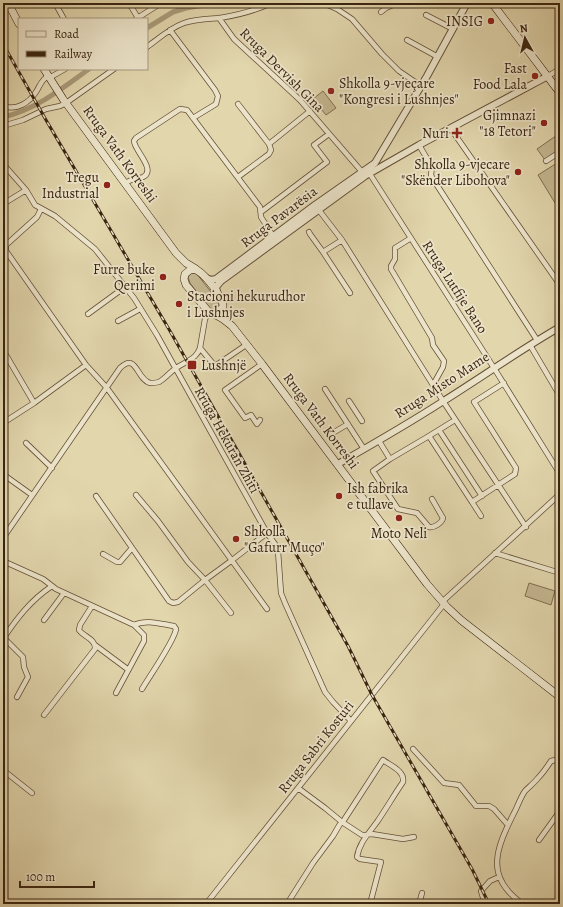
<svg xmlns="http://www.w3.org/2000/svg" width="563" height="907" viewBox="0 0 563 907" font-family="Alegreya,serif">
<rect width="100%" height="100%" fill="#e2d6ad"/>
<filter id="stains"><feTurbulence type="fractalNoise" baseFrequency=".005" numOctaves="4"/><feColorMatrix values="0 0 0 0 .2 0 0 0 0 .09 0 0 0 0 .02 0 0 0 .5 -.17"/></filter>
<radialGradient id="worn" r=".72"><stop offset=".6" stop-color="#630" stop-opacity="0"/><stop offset="1" stop-color="#630" stop-opacity=".3"/></radialGradient>
<path fill="#c5b892" stroke="#806e51" d="M323,91L336,108L326,115L313,99Z
M560,133V150L545,160L537,149Z
M557,163L560,167V200L555,203L538,175Z
M192,273H196L219,302V305L216,308L211,309L208,307L190,283L188,277Z
M529,583L555,591L551,605L525,596Z"/>
<g fill="none" stroke-linecap="round" stroke-linejoin="round">
<path stroke="#a99978" stroke-width="5" d="M147,28L173,12L186,8L216,3
M3,117C35,110 63,88 89,69"/>
<g stroke="#645037" stroke-width="6">
<path id="minor" d="M55,3L64,19
M129,3L138,18
M323,3L337,9L352,19L382,54L399,71L421,86
M381,12L386,8L397,3
M426,15L453,29
M219,18L234,39L300,100L363,173
M136,19L161,3
M170,30L215,90L218,96L216,104L193,118
M407,40L438,57
M147,47C158,39 170,28 184,23C196,19 208,19 220,18C238,15 255,11 271,3
M548,76L560,69
M49,78L65,69
M238,104L269,144L310,111
M3,106C16,111 29,103 36,92C40,86 41,80 48,76
M3,126L23,120L46,109L60,106L66,103L114,69
M451,129L560,285
M419,145L432,167L431,175L433,179L537,340
M546,161L560,152
M3,164L26,190L35,205L55,216L95,249L134,298L157,335L267,533L275,544L278,551L281,593L285,603L325,692L333,702L351,721
M368,171L494,368L560,474
M238,177L269,154L271,150L269,144
M125,183C133,178 138,179 143,177C157,170 134,150 134,141L136,138L180,109L187,110L260,207L261,217L273,236
M3,204L26,190
M41,209L37,217L6,245V251L86,365L107,388L267,609
M318,209L342,240L443,401L526,527
M261,212L327,162L314,145L329,134
M309,232L310,234L323,252L350,293
M411,238L395,248V259L391,266V269L432,338L433,345L444,361L443,367L433,385
M323,252L342,240
M209,312L205,319L200,348L215,366L246,345
M88,314L125,287
M118,321L140,309
M530,345L560,396
M3,354L6,355L34,403
M325,389L364,449
M349,401L362,421
M260,420L257,424L251,415L245,418L225,390L262,364
M3,423L34,403L86,365
M439,430L482,496
M331,434L348,424
M429,436L455,420
M379,441L390,459L429,436L472,502L515,474L516,468L474,402L504,383
M26,443L52,468
M390,459L373,471L398,509L417,513L429,527C434,528 442,523 443,518L432,499
M4,475L32,495
M136,495L158,521L188,562L205,580L231,613
M96,496L169,601L173,603L178,602L205,580L231,561L267,533
M472,502L481,516
M3,538L120,368C137,352 136,379 150,383C153,383 156,383 159,382C166,378 170,372 176,368C182,364 190,361 195,356C197,354 199,351 200,348
M495,553L560,573
M103,554L117,562H120L132,548
M3,561L43,579L56,589L134,625L144,635V641L116,693
M442,602L560,494
M44,620L64,593
M134,625C146,619 161,624 174,626L176,629C175,640 149,677 142,689
M4,638L23,657L24,667L28,677L17,697
M3,639C17,618 31,600 52,586
M95,645L126,668
M44,715L95,649C96,639 84,637 79,630L80,625L92,606
M413,749L444,783L459,785L476,806H489L494,809L508,825
M3,770L32,793
M298,788L325,808L342,822L362,835L372,834L403,839L414,837
M539,840L560,811
M206,904L444,604
M287,904L313,863L333,836L340,824L344,820L383,760C391,766 405,771 403,782C394,795 386,809 377,822C369,833 359,843 357,857L360,859L381,862L370,904
M419,904L422,893
M485,904L481,891L490,881L499,877
M523,904C484,877 496,849 514,813C518,806 520,798 525,791C529,787 534,783 538,778C543,773 547,767 551,761L560,759"/>
</g>
<g stroke="#645037" stroke-width="8">
<path id="tertiary" d="M206,278L211,280L216,279L315,205L375,163L427,76L467,3
M217,292L216,287L221,281L365,176L419,145L548,76
M338,464C373,444 408,424 442,402C482,377 520,350 560,327"/>
</g>
<g stroke="#3a2410" stroke-width="8">
<path id="secondary" d="M8,3L19,24
M492,3L560,93
M44,69L63,99L176,253L186,263L196,269
M194,269C203,271 224,298 223,307L216,314L211,313L208,311L186,285L184,279L185,274L190,270Z
M214,314L223,319L232,326L262,364L427,584L447,607L461,620L560,697"/>
</g>
<use href="#minor" stroke="#ece4ca" stroke-width="4.5"/>
<use href="#tertiary" stroke="#ece4ca" stroke-width="6"/>
<use href="#secondary" stroke="#ece4ca" stroke-width="7"/>
<g stroke="#3a2410" stroke-width="3">
<path id="rail" d="M3,44L46,120L170,331L348,646L372,695L472,869L489,904"/>
</g>
<use href="#rail" stroke="#ece4ca" stroke-width="1.5" stroke-dasharray="4.5" stroke-linecap="butt"/>
</g>
<g fill="#8f2418" stroke="#ece4ca" stroke-width="1.5">
<circle cx="491" cy="21" r="4"/>
<circle cx="535" cy="76" r="4"/>
<circle cx="331" cy="91" r="4"/>
<circle cx="544" cy="123" r="4"/>
<path d="M455 127h4v4h4v4h-4v4h-4v-4h-4v-4h4z"/>
<circle cx="518" cy="172" r="4"/>
<circle cx="107" cy="185" r="4"/>
<circle cx="163" cy="277" r="4"/>
<circle cx="179" cy="304" r="4"/>
<rect x="187" y="360" width="10" height="10" rx="2"/>
<circle cx="339" cy="496" r="4"/>
<circle cx="399" cy="518" r="4"/>
<circle cx="236" cy="539" r="4"/>
</g>
<g text-anchor="middle" dominant-baseline="central" stroke-width="3.5" stroke-linejoin="round" paint-order="stroke">
<g font-size="14" fill="#3a2410" stroke="#ece4ca" text-anchor="end">
<text x="483" y="21">INSIG</text>
<text x="527" y="68">Fast<tspan x="527" dy="16">Food Lala</tspan></text>
<text x="339" y="83" text-anchor="start">Shkolla 9-vjeçare<tspan x="339" dy="16">"Kongresi i Lushnjes"</tspan></text>
<text x="536" y="115">Gjimnazi<tspan x="536" dy="16">"18 Tetori"</tspan></text>
<text x="449" y="133">Nuri</text>
<text x="510" y="164">Shkolla 9-vjecare<tspan x="510" dy="16">"Skënder Libohova"</tspan></text>
<text x="99" y="177">Tregu<tspan x="99" dy="16">Industrial</tspan></text>
<text x="155" y="269">Furre buke<tspan x="155" dy="16">Qerimi</tspan></text>
<text x="187" y="296" text-anchor="start">Stacioni hekurudhor<tspan x="187" dy="16">i Lushnjes</tspan></text>
<text x="201" y="365" text-anchor="start">Lushnjë</text>
<text x="347" y="488" text-anchor="start">Ish fabrika<tspan x="347" dy="16">e tullave</tspan></text>
<text x="244" y="531" text-anchor="start">Shkolla<tspan x="244" dy="16">"Gafurr Muço"</tspan></text>
<text x="399" y="533" text-anchor="middle">Moto Neli</text>
</g>
<g font-size="14" fill="#3a2410" stroke="#ece4ca">
<text transform="translate(282 70) rotate(45)">Rruga Dervish Gina</text>
<text transform="translate(120 154) rotate(54)">Rruga Vath Korreshi</text>
<text transform="translate(279 217) rotate(-37)">Rruga Pavarësia</text>
<text transform="translate(455 287) rotate(57)">Rruga Lutfije Bano</text>
<text transform="translate(442 385) rotate(-33)">Rruga Misto Mame</text>
<text transform="translate(321 421) rotate(53)">Rruga Vath Korreshi</text>
<text transform="translate(227 440) rotate(61)">Rruga Hekuran Zhiti</text>
<text transform="translate(316 747) rotate(-52)">Rruga Sabri Kosturi</text>
</g>
</g>
<rect width="563" height="907" fill="none" stroke="#e2d6ad" stroke-width="16"/>
<rect x="4" y="4" width="555" height="899" fill="none" stroke="#3a2410" stroke-width="2"/>
<rect x="8" y="8" width="547" height="891" fill="none" stroke="#3a2410"/>
<rect x="18" y="18" width="130" height="52" fill="#ece4ca" stroke="#a59780"/>
<rect x="26" y="31" width="20" height="6" fill="#ece4ca" stroke="#a59780"/>
<text x="54" y="38" font-size="12" fill="#3a2410">Road</text>
<rect x="26" y="51" width="20" height="6" fill="#3a2410" stroke="#a59780"/>
<text x="54" y="58" font-size="12" fill="#3a2410">Railway</text>
<g transform="translate(525 38) rotate(352)" stroke="#ece4ca" stroke-width="3" paint-order="stroke">
<path d="M0-3L7 15L0 10L-7 15Z" fill="#3a2410"/>
<text y="-6" font-size="11" font-weight="bold" text-anchor="middle" fill="#3a2410">N</text>
</g>
<path d="M20 881v6h74v-6" fill="none" stroke="#3a2410" stroke-width="2"/>
<text x="26" y="881" font-size="12" fill="#3a2410" stroke="#ece4ca" stroke-width="3" paint-order="stroke">100 m</text>
<rect width="100%" height="100%" filter="url(#stains)"/>
<rect width="100%" height="100%" fill="url(#worn)"/>
</svg>
